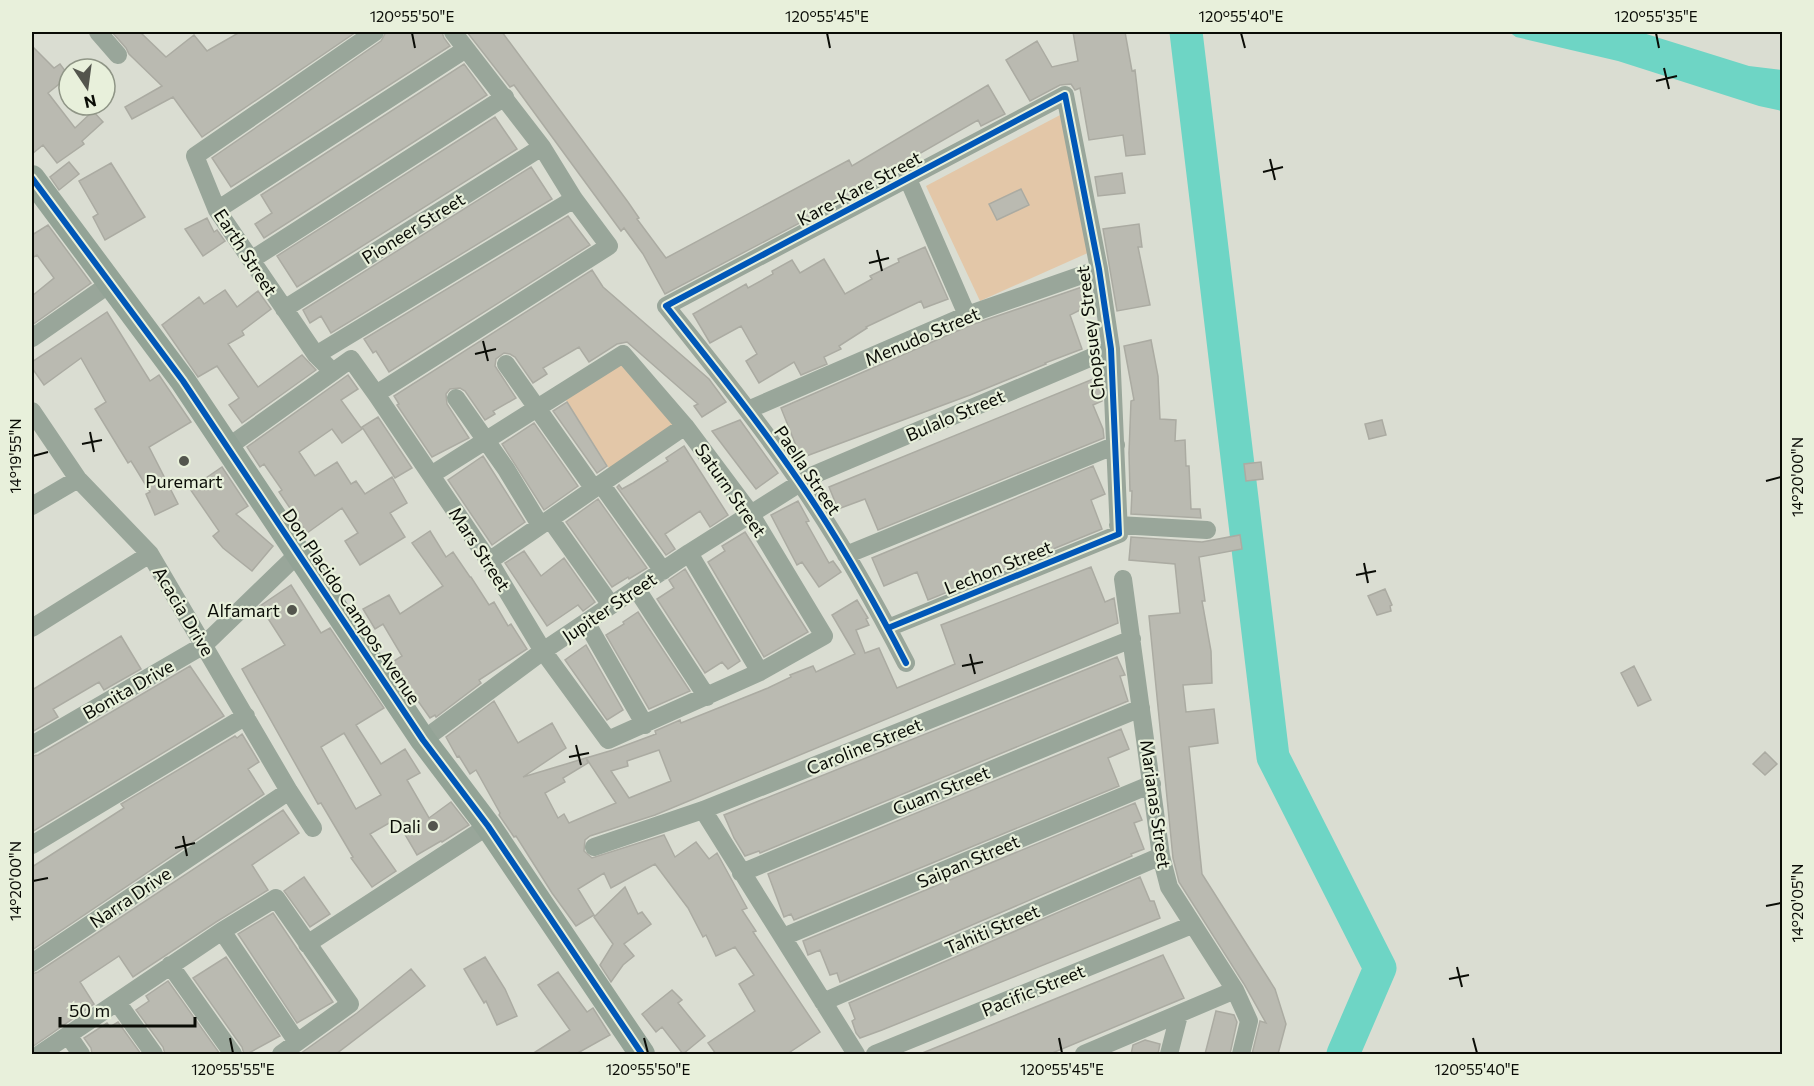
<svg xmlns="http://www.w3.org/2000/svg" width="1814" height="1086" viewBox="0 0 1814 1086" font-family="Commissioner,sans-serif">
<rect width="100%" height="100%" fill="#daddd2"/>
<path fill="#e3c7a8" d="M1062,114L1090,252L980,301L926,186Z
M620,363L677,428L612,473L566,400Z"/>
<path fill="#6ed5c5" d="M1509,32H1640L1749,66L1782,70V111L1759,106L1618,61L1516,37Z"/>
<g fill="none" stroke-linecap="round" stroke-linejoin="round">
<path stroke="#6ed5c5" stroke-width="33" d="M1186,32L1273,757L1380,968L1343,1054"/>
</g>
<path fill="#babab1" stroke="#ababa2" stroke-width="1.5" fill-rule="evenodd" d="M112,32H140L166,57L194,35L207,51L240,32H356L202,137L173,97L132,119L125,107L162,86L129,54L126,48Z
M386,32H442L444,38L450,46L231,187L212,158L381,41Z
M467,32H502L628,202L639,218L637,219L666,258L849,160L852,166L988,85L1005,114L981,126L978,120L863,186L864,189L665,294L643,254L624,228L621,231L514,85L510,87Z
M1073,32H1125L1132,71L1135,70L1145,154L1126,156L1123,135L1089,140L1080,88L1075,90L1071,84L1060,85L1030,101L1006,60L1037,41L1052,67L1078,61Z
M32,46L54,68L60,64L69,76L48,93L75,128L93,111L103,122L82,141L84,144L57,163L43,145L32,154Z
M464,64L487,95L264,238L255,224L272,213L261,195Z
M495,117L517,149L297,287L277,256Z
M69,162L79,174L59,190L50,177Z
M111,163L145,217L105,240L93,217L98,214L79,181Z
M531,167L552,199L331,333L321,316L310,323L303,310Z
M1122,173L1125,193L1098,196L1095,177Z
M1021,189L1029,205L997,220L989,204Z
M568,216L590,245L389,372L376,351L373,353L364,339Z
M207,218L214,232L217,230L225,241L203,256L185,229Z
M1139,224L1142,247H1138L1150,305L1117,311L1103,229Z
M48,225L91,283L32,325V296L54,278L37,255L32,258V235Z
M925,247L948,299L924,308L921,301L866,327L867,328L839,346L841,349L824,357L827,364L801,375L794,362L759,383L746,361L757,354L741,326L710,343L693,314L746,284L748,288L773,274L772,271L792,260L800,273L824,259L845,294L872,279L870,276L899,262L898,259Z
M592,270L603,287L709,379L726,402L702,417L694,406L698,404L627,342L617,344L589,362L579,347L543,368L547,374L533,383L515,357L510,354L504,353L496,359L495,366L516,398L493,411L495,414L485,420L465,391L460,388L450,389L446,394L447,404L469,438L432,457L397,405L399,404L394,396Z
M1082,287L1088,306L1070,315L1082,349L1045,363L1046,364L970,395L801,458L781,408L971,325Z
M225,290L237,307L258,291L271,309L242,331L244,335L228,344L258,387L302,355L316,370L242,423L229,405L239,398L217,366L198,377L162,325L199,297L204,304Z
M107,312L150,381L159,375L191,422L149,447L178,504L155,515L146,494L150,492L131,461L128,463L95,409L106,402L81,358L44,385L32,368V362Z
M1151,340L1158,376L1160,419L1176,420L1175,441L1185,440L1186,466H1189L1191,509H1200L1201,518L1131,514L1132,491H1130L1129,453L1131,401L1134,400L1124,346Z
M348,375L358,389L341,400L362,429L342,443L332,429L299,452L315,476L337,462L351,484L356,481L365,494L392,477L407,503L390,513L405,537L360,565L345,541L358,533L342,508L307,533L279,492L282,490L264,464L260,467L247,447Z
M1098,377L1101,385L1102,401L1093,405L1103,429L1104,438L878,530L865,499L838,509L829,487Z
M567,402L607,466L597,473L553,411Z
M378,417L412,468L395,478L362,427Z
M740,420L778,473L756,489L712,431Z
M1382,420L1386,435L1369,439L1365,424Z
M534,423L578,486L544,510L502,444Z
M684,446L728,515L710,527L700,511L665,534L675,549L666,555L617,487L619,485L622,489L633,483L668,461L666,458Z
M483,456L525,522L492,545L448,480Z
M1261,462L1263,479L1246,481L1244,464Z
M1093,466L1105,494L1091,500L1102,529L928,600L917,572L884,586L872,558Z
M222,467L248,506L236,514L273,546L252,571L223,548L213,536L219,531L190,489Z
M598,499L647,568L629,579L628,577L612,587L566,522Z
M798,501L809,521L806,522L829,563L833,561L841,572L819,587L802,562L797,565L771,515Z
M430,531L446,557L453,552L470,577H471L489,605L494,602L508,626L511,624L527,649L479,680L481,683L436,717L435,715L430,718L391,663L402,656L383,624L375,629L363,609L389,595L400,614L443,586L412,543Z
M745,532L808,632L764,657L708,562L725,551L722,546Z
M1240,535L1242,549L1199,557L1205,601H1202L1211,651L1212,683L1183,685L1186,712L1214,709L1218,743L1189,747L1202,874L1275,989L1286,1024L1278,1054H1252L1260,1021L1266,1023L1244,984L1179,882L1173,858L1149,616L1180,613L1175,564L1129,560L1131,537L1202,542Z
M524,551L541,576L564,558L595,602L583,611L578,605L547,626L505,563Z
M1091,567L1105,602L1114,598L1118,623L655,815L590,836L585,840L584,851L592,858L664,835L675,857L696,842L709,859L717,853L747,908L742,910L756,931L753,932L820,1032L787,1054H716L708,1043L755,1011L739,984L754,975L735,947L716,956L706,935L703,937L688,908L655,864L611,888L604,873L578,889L594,915L576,926L552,893L516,836L514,837L499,815L500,813L476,770L470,774L459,756L457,757L446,737L494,701L518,743L552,723L566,748L523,777L586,758L588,763L563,778L565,782L545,793L558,818L564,814L569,823L616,803L586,758L613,750L656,734L655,731L680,720L681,723L768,688L791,677L790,675L813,666L816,672L855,654L832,615L857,600L868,618L866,619L869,625L856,630L865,653L879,648L897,688L955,664L941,625ZM659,750L671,781L629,798L611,771L628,766L627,761Z
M685,569L740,661L728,669L722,662L705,673L657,599L674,588L669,580Z
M291,585L321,633L330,628L384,708L356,725L381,764L405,749L420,773L407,780L429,818L451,802L469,825L442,842L441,841L417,855L396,819L370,834L396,871L372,887L351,858L353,857L321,803L318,804L242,669L285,645L260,606ZM344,733L381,795L356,809L321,747Z
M1385,589L1392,605L1390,606L1391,611L1377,615L1368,596Z
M638,612L690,691L649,709L606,635L624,624L623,622Z
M121,636L141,669L104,690L99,682L53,709L58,717L32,732V690Z
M586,645L623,710L607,720L565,660Z
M1117,657L1125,675L1120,676L1128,701L760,853L759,851L745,856L734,838L724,815Z
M190,666L224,716L32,832V756L38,755Z
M1634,666L1651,700L1638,706L1621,673Z
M1121,729L1129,749L1108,758L1119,786L794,920L791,914L784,917L768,874Z
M242,734L259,762L248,769L264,794L32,950V867L124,808L121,804L235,736L237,738Z
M1765,752L1777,764L1765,775L1753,764Z
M1135,803L1142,820L1134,823L1144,849L1131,854L1132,856L840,982L837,973L830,975L820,950L808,955L803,941Z
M283,810L299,833L252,865L268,890L216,922L133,977L119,956L80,982L94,1004L32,1047V974L38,972Z
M304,877L330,914L310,927L284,891Z
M1140,877L1150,901H1154L1160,918L882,1030L860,1038L856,1033L852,1021L855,1019L849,1003Z
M625,887L638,914L642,912L651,924L624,944L634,956L623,965L611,982L600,965L613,944L594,917Z
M273,913L333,1002L297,1023L238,934Z
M1163,955L1184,998L1050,1054H920Z
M226,957L280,1036L247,1054H244L242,1047L193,978Z
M485,957L505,989L517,1016L497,1025L486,1001L484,1003L464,969Z
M411,969L425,986L336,1054H300L357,1013Z
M558,972L587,1012L593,1008L610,1035L576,1054H532L570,1030L538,985Z
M168,981L220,1054H165L163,1047L136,1010L149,1001L146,996Z
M672,990L682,1000L678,1003L705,1036L683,1054L662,1027L656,1032L642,1014Z
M1216,1011L1234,1015L1237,1022L1230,1054H1205Z
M118,1022L141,1054H92L91,1048L84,1038L107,1023L110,1027Z
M1145,1040L1160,1044L1158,1054H1131L1133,1045Z"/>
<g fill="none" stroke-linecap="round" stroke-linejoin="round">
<path stroke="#99a69a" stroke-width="18" d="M98,32L118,55
M908,179L967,315
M217,210L466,49
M251,260L505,97
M284,309L542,147
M32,338L111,283
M316,355L574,199
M506,364L594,489
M333,372L316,355L217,210L195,156L375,32
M376,394L609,246L574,199L542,147L453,32
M456,398L506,469L540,525
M748,410L967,315L1099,269
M32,411L78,479L150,554L289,791L313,828
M228,447L351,359L376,394L489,561L543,651L608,740L760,672L824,636L750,513L685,426L623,354L431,475
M601,484L663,571
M32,506L78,479
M550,519L611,605
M1118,525L1207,530
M689,553L760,672
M846,555L1116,445
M489,561L685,426
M1123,579L1161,856L1169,887L1235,990L1249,1021L1241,1054
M636,588L707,697
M586,622L645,725
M32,628L150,554
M888,628L1119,534L1111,349L1099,269L1065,95L666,306C712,364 758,421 799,481C839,539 874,601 906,663
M423,740L543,651L689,553L811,476L1111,349
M32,745L204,645L299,553
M703,810L856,1054
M32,845L246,716
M594,847L703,810L1132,639
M741,873L1141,708
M222,931L297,1042
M783,937L1152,784
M307,944L488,826
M32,963L289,791
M170,965L233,1054
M117,1002L154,1054
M823,1002L1161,856
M68,1035L81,1054
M40,1054L222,931L276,898L350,1004L281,1054
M875,1054L1192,925
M1084,1054L1235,990
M1169,1054L1179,1015"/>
<path stroke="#93a396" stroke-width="26" d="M32,178L183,381L423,740L488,826L642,1054"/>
<g stroke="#e8f0db" stroke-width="10">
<path id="cycleway" d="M32,178L183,381L423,740L488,826L642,1054
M888,628L1119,534L1111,349L1099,269L1065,95L666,306C712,364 758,421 799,481C839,539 874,601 906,663"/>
</g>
<use href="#cycleway" stroke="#0057b8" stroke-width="6"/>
</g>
<path fill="none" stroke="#0a0c06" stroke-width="2" d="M412,33L415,48M827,33L830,48M1241,33L1245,48M1656,33L1659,48M1664,68L1669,89M1656,81L1677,76M1270,159L1275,180M1263,172L1283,167M877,250L882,271M869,263L889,258M483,341L488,361M475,354L496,349M90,432L94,452M82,444L102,440M33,456L48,452M1766,481L1781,477M1364,563L1368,583M1356,575L1376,571M970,654L975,674M962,666L983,662M576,745L581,765M569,757L589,753M183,836L187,856M175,848L195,843M33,881L48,878M1766,906L1781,903M1457,967L1462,987M1449,979L1469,975M230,1038L233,1053M644,1038L648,1053M1059,1038L1062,1053M1473,1038L1477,1053"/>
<g fill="#53554d" stroke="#e8f0db" stroke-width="2">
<circle cx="184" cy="461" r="6"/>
<circle cx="292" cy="610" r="6"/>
<circle cx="433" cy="826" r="6"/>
</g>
<g text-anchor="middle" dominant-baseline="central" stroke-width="4.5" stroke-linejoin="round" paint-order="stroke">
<g font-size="18" fill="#0a0c06" stroke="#e8f0db">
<text transform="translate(859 188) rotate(-28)">Kare-Kare Street</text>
<text transform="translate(413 228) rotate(-32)">Pioneer Street</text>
<text transform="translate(246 252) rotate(57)">Earth Street</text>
<text transform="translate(1090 333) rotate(-97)">Chopsuey Street</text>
<text transform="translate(922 336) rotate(-23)">Menudo Street</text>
<text transform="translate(955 415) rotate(-23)">Bulalo Street</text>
<text transform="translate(808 470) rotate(56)">Paella Street</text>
<text transform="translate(731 490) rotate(55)">Saturn Street</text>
<text transform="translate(480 549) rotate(57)">Mars Street</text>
<text transform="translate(998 567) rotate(-22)">Lechon Street</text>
<text transform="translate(352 606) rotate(56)">Don Placido Campos Avenue</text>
<text transform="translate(609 607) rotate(-34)">Jupiter Street</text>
<text transform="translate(184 611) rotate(59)">Acacia Drive</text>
<text transform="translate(128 689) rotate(-30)">Bonita Drive</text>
<text transform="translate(864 746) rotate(-22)">Caroline Street</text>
<text transform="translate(941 790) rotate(-22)">Guam Street</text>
<text transform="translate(1156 804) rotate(82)">Marianas Street</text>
<text transform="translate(968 861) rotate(-23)">Saipan Street</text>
<text transform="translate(130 897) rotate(-34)">Narra Drive</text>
<text transform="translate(992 929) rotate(-23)">Tahiti Street</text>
<text transform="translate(1033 990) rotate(-22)">Pacific Street</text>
</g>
<g font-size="18" fill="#0a0c06" stroke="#e8f0db" text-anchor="end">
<text x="184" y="481" text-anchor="middle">Puremart</text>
<text x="280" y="610">Alfamart</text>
<text x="421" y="826">Dali</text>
</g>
</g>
<rect width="1814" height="1086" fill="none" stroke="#e8f0db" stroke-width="66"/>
<g transform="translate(87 87) rotate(167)"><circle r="28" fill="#e8f0db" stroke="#8f9586" stroke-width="1.5"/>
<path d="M0-4.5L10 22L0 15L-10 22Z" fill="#53554d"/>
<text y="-9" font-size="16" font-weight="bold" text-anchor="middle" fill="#0a0c06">N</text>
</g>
<path d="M60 1017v9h135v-9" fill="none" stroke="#0a0c06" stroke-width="3"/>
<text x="69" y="1017" font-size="18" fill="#0a0c06" stroke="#e8f0db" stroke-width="4.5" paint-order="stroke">50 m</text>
<rect x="33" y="33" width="1748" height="1020" fill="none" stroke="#0a0c06" stroke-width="2"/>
<g font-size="15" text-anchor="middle" fill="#0a0c06">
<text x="412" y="22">120°55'50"E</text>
<text x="827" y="22">120°55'45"E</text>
<text x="1241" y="22">120°55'40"E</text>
<text x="1656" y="22">120°55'35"E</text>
<text transform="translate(16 456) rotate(-90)" y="5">14°19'55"N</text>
<text transform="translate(1798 477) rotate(-90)" y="5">14°20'00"N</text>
<text transform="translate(16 881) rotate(-90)" y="5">14°20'00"N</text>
<text transform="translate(1798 903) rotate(-90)" y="5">14°20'05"N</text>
<text x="233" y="1075">120°55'55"E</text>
<text x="648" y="1075">120°55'50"E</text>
<text x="1062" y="1075">120°55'45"E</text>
<text x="1477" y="1075">120°55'40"E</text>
</g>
</svg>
